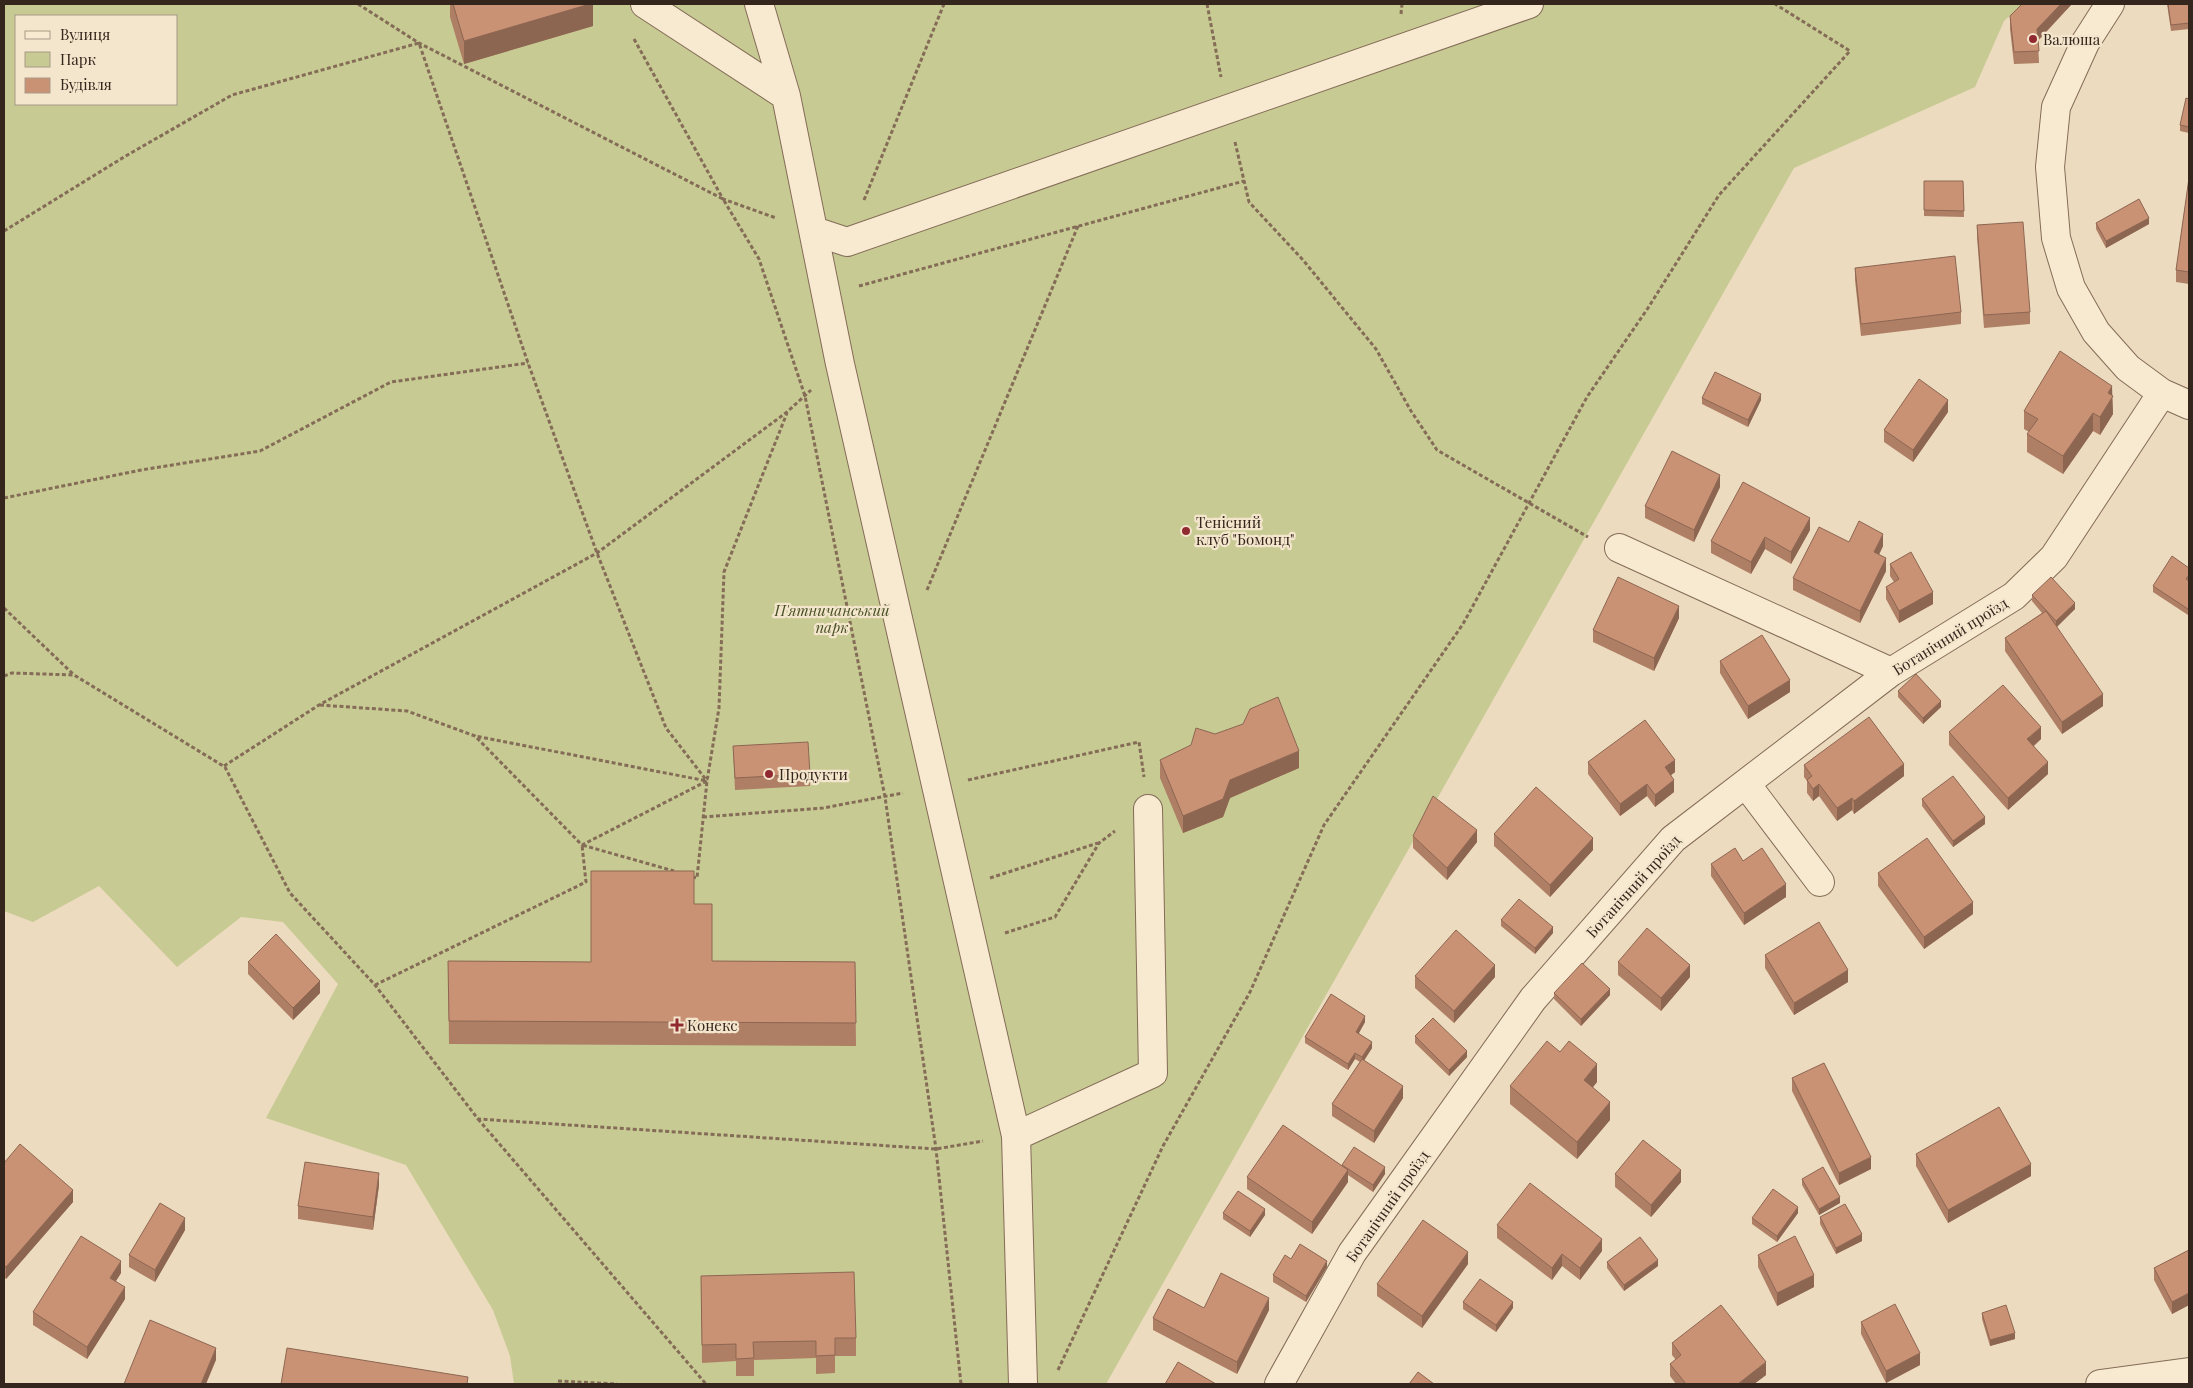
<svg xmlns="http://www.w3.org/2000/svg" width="2193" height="1388" viewBox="0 0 2193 1388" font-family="'Playfair Display',serif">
<rect width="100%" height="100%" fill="#ecdbbe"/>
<path fill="#c7ca93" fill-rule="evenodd" d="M4,4H2023L2004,21L1975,87L1794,168L1106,1384H514L510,1356L493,1310L406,1165L266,1118L338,984L283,922L241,917L177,967L99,886L33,922L4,911ZM16,16H176V104H16Z"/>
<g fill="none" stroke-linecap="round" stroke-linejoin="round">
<g stroke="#846c57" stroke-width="30">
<path id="minor" d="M645,4L786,96
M759,4L786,96L840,364L1016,1136L1023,1384
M2110,4L2085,43L2056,107L2050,167L2056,238L2071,288L2096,332L2128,368L2162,393L2189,405
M814,231L847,242L1529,4
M1619,548L1891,672
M1746,784L1820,882
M1016,1136L1153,1073L1148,809
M1279,1384L1352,1253L1533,999L1673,839L1891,672L2014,596L2054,557L2162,393
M2100,1384L2189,1372"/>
</g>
<path stroke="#846c57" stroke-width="3" stroke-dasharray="4 2.5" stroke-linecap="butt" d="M358,4L419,43L723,199L759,259L805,396L885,797L936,1149L961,1384
M1207,4L1221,77
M1401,14L1402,4
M634,39L723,199L776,218
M1235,142L1249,202L1303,260L1376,349L1411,411L1437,450L1588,537
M864,200L944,4
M4,231L124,157L232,95L419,43L528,363L597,553L666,728L707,781
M859,286L1244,181
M4,498L141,470L260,451L391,382L528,363
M927,590L1078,226
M4,608L74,675
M4,676L12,673L74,675L225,767L290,893L375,985L478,1119L936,1149L983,1141
M320,705L407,711L475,736L582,845L707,781L475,736
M224,766L319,705L597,553L787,412L811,390
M968,780L1139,742L1144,777
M703,817L823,808L903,793
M692,877L697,878L707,781L719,708L724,572L787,413
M990,878L1098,843
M1005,933L1055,917L1099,843L1115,831
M375,985L586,882L582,845L674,871
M478,1119L706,1384
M1058,1370L1163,1146L1250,992L1324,825L1463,624L1587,397L1648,308L1719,195L1850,51L1775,4
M558,1381L617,1384"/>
<use href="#minor" stroke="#f8e9d1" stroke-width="28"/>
</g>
<path fill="#ae7e65" d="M450,4H593V26L464,64L450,17Z
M2071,4V5L2038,41L2039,63L2014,64L2010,29V16Z
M2167,4H2189V29L2171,31Z
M2189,99V133L2180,131V125Z
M2189,178V284L2176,282V270Z
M1924,181H1963L1964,217L1924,216Z
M2096,223L2149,224L2106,248L2096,229Z
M1977,225L2030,312V324L1984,328L1977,237Z
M1855,268L1961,312V324L1861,336L1855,280Z
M2112,396L2113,414L2100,435L2093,431L2063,474L2027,452V434L2029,432L2024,429V411Z
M1702,398L1761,400L1748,427L1702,404Z
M1948,412L1913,462L1884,442V430Z
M1720,487L1694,542L1645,518V506Z
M1810,530L1791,564L1765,549L1751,574L1711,553V541Z
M1849,542L1883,546L1879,555L1886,571L1860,623L1793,590V578Z
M1890,564L1933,604L1899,623L1886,599V587L1894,582L1890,576Z
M2189,568V614L2188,615L2153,592V586Z
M2032,595L2075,609L2056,627L2103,706L2062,734L2005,651V638L2042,613L2032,601Z
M1679,618L1654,671L1593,642V630Z
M1720,661L1790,692L1748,719L1720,673Z
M1898,691L1941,707L1923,724L1898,697Z
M1949,732L2041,739L2034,746L2048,774L2008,810L1949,745Z
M733,746L810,774V786L735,790Z
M1160,760L1299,768L1230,798L1223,817L1183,833L1160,778Z
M1588,762L1675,772L1671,775L1674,792L1655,807L1647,796L1620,816L1588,774Z
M1804,765L1904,776L1854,814L1852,810L1837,821L1819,796L1813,801L1807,793V781L1804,777Z
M1922,799L1985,824L1953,847L1922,806Z
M1494,834L1593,850L1550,897L1494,846Z
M1413,836L1477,842L1447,880L1413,848Z
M1711,864L1786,897L1744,925L1711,876Z
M1878,873L1973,914L1924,949L1878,886Z
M694,904L712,961L855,962L856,1046L449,1044L448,961L591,962Z
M1501,920L1553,933L1535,954L1501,926Z
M1765,955L1848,982L1794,1015L1765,968Z
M248,962L320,993L293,1020L248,974Z
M1618,962L1690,977L1661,1011L1618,975Z
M1415,976L1495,977L1454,1023L1415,988Z
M1554,993L1610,995L1581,1026L1554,999Z
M1365,1022L1359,1033L1372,1048L1364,1061L1403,1098L1374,1143L1332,1116V1104L1360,1062L1355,1059L1348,1070L1305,1043V1037Z
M1415,1036L1467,1057L1449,1076L1415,1043Z
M1792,1078L1871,1169L1839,1185L1792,1091Z
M1597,1082L1593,1087L1610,1120L1577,1159L1510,1104V1086Z
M1916,1154L2031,1176L1948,1223L1916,1166Z
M4,1163L73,1202L6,1279L4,1277Z
M1342,1165L1385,1174L1373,1192L1348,1175V1182L1312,1234L1247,1189V1177L1342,1166Z
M1615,1174L1681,1182L1651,1217L1615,1187Z
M1802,1179L1840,1203L1819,1215L1802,1185Z
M379,1185L373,1230L298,1219V1206Z
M1223,1213L1265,1215L1250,1237L1223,1219Z
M1798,1213L1777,1242L1752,1224V1218Z
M1820,1217L1862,1241L1836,1254L1820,1224Z
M1497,1225L1602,1251L1580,1280L1562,1266L1552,1280L1497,1238Z
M185,1230L155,1282L129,1267V1255Z
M2189,1250V1305L2172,1314L2154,1280V1268Z
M1758,1255L1814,1287L1777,1306L1758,1267Z
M1291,1259L1327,1267L1306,1302L1273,1282V1275Z
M1607,1262L1658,1266L1624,1291L1607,1268Z
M1468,1264L1422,1328L1377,1296V1284Z
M121,1273L116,1281L125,1299L87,1359L33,1325V1312Z
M701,1276L856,1338V1356H835V1373L816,1374V1358L754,1360V1376H736V1361L702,1363Z
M1463,1302L1513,1308L1496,1332L1463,1309Z
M1204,1308L1269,1310L1237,1374L1153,1330V1318Z
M1982,1313L2015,1339L1990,1346L1982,1319Z
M1861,1322L1920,1365L1886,1383L1861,1334Z
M1672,1343L1766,1375L1754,1384H1676L1670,1376V1364L1676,1360L1672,1355Z"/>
<path fill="#8d6652" d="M590,4H593V26L464,64V41Z
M2061,4H2071V5L2037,41V29Z
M2149,218V224L2106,248V241Z
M2112,386L2113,414L2100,435V417L2108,393Z
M1761,394V400L1748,427V420Z
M1948,400V412L1913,462V450Z
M2093,413V431L2063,474V456Z
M1720,475V487L1694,542V530Z
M1810,518V530L1791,564V552Z
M1883,534V546L1874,564V552Z
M1765,537V549L1751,574V562Z
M1886,558V571L1860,623V611Z
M1933,592V604L1899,623V611Z
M2075,603V609L2056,628V621Z
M1679,606V618L1654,671V658Z
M1790,680V692L1748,719V706Z
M2103,694V706L2062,734V722Z
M1941,701V707L1923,724V718Z
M2041,727V739L2027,751V739Z
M1299,751V768L1230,798L1223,817L1183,833V816L1230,780Z
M1675,760V772L1665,780V767Z
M2048,762V774L2008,810V798Z
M1904,764V776L1854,814V801Z
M1674,780V792L1655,807V795Z
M1647,784V796L1620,816V804Z
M1819,784V796L1813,801V789Z
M1852,798V810L1837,821V808Z
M1985,817V824L1953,847V841Z
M1477,830V842L1447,880V868Z
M1593,838V850L1550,897V885Z
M1786,884V897L1744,925V913Z
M1973,902V914L1924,949V937Z
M1553,927V933L1535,954V948Z
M1495,965V977L1454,1023V1011Z
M1690,965V977L1661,1011V998Z
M1848,970V982L1794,1015V1003Z
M320,981V993L293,1020V1008Z
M1610,989V995L1581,1026V1019Z
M1365,1016V1022L1356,1038V1032Z
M1372,1042V1048L1362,1063V1057Z
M1467,1051V1057L1449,1076V1070Z
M1355,1053V1059L1348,1070V1064Z
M1597,1064V1082L1584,1098V1080Z
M1403,1086V1098L1374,1143V1131Z
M1610,1102V1120L1577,1159V1142Z
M1871,1157V1169L1839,1185V1173Z
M2031,1164V1176L1948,1223V1210Z
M1385,1167V1174L1373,1192V1185Z
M1348,1170V1182L1312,1234V1222Z
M1681,1170V1182L1651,1217V1205Z
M379,1173V1185L373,1230V1217Z
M73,1190V1202L6,1279V1267Z
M1840,1197V1203L1819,1215V1209Z
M1798,1207V1213L1777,1242V1236Z
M1265,1209V1215L1250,1237V1231Z
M185,1218V1230L155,1282V1270Z
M1862,1234V1241L1836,1254V1248Z
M1602,1239V1251L1580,1280V1268Z
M1468,1252V1264L1422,1328V1316Z
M1562,1254V1266L1552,1280V1268Z
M1658,1260V1266L1624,1291V1285Z
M121,1261V1273L110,1290V1278Z
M1327,1261V1267L1306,1302V1296Z
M1814,1275V1287L1777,1306V1293Z
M125,1287V1299L87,1359V1347Z
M2189,1293V1305L2172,1314V1302Z
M1269,1298V1310L1237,1374V1362Z
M1513,1302V1308L1496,1332V1325Z
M2015,1333V1339L1990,1346V1340Z
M216,1348V1360L206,1384H201Z
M1920,1353V1365L1886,1383V1371Z
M1766,1362V1375L1754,1384H1738Z"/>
<path fill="#ca9275" stroke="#8d6652" d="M453,4H590L464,41Z
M2022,4H2061L2037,29L2039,51L2014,52L2010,16Z
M2168,4H2189V23L2171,25Z
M2186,98L2189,99V127L2180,125Z
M2189,178V272L2176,270Z
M1924,181H1963L1964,211L1924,210Z
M2139,199L2149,218L2106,241L2096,223Z
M2023,222L2030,312L1984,315L1977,225Z
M1955,256L1961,312L1861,324L1855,268Z
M2060,351L2112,386L2108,393L2113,396L2100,417L2093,413L2063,456L2027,434L2038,419L2024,411Z
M1715,372L1761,394L1748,420L1702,398Z
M1919,379L1948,400L1913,450L1884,430Z
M1672,451L1720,475L1694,530L1645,506Z
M1743,482L1810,518L1791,552L1765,537L1751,562L1711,541Z
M1859,521L1883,534L1874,552L1886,558L1860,611L1793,578L1819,527L1849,542Z
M1911,552L1933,592L1899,611L1886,587L1899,579L1890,564Z
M2172,556L2189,568V575L2186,579L2189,581V608L2188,609L2153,586Z
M1618,577L1679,606L1654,658L1593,630Z
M2051,577L2075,603L2056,621L2032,595Z
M2046,611L2103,694L2062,722L2005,638Z
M1762,635L1790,680L1748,706L1720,661Z
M1916,674L1941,701L1923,718L1898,691Z
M2003,685L2041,727L2027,739L2048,762L2008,798L1949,732Z
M1278,697L1299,751L1230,780L1223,799L1183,816L1160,760L1191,745L1196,728L1215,734L1243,724L1250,709Z
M1869,717L1904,764L1854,801L1852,798L1837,808L1819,784L1813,789L1807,780L1812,776L1804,765Z
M1645,720L1675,760L1665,767L1674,780L1655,795L1647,784L1620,804L1588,762Z
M808,742L810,774L735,778L733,746Z
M1953,776L1985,817L1953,841L1922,799Z
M1536,787L1593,838L1550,885L1494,834Z
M1433,796L1477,830L1447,868L1413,836Z
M1927,838L1973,902L1924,937L1878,873Z
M1735,848L1743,861L1762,848L1786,884L1744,913L1711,864Z
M591,871H694V904H712V961L855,962L856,1023L449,1021L448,961L591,962Z
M1519,899L1553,927L1535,948L1501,920Z
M1819,922L1848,970L1794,1003L1765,955Z
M1647,928L1690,965L1661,998L1618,962Z
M1456,930L1495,965L1454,1011L1415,976Z
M276,934L320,981L293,1008L248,962Z
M1582,963L1610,989L1581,1019L1554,993Z
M1331,994L1365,1016L1356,1032L1372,1042L1362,1057L1355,1053L1348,1064L1305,1037Z
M1433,1018L1467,1051L1449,1070L1415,1036Z
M1547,1041L1560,1052L1569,1041L1597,1064L1584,1080L1610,1102L1577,1142L1510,1086Z
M1362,1059L1403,1086L1374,1131L1332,1104Z
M1824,1063L1871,1157L1839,1173L1792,1078Z
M1999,1107L2031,1164L1948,1210L1916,1154Z
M1283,1125L1348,1170L1312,1222L1247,1177Z
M1643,1140L1681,1170L1651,1205L1615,1174Z
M20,1144L73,1190L6,1267L4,1265V1163Z
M1354,1147L1385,1167L1373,1185L1342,1165Z
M305,1162L379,1173L373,1217L298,1206Z
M1823,1167L1840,1197L1819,1209L1802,1179Z
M1530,1183L1602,1239L1580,1268L1562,1254L1552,1268L1497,1225Z
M1773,1189L1798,1207L1777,1236L1752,1218Z
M1238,1191L1265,1209L1250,1231L1223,1213Z
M160,1203L185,1218L155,1270L129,1255Z
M1845,1204L1862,1234L1836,1248L1820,1217Z
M1423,1220L1468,1252L1422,1316L1377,1284Z
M81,1236L121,1261L110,1278L125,1287L87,1347L33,1312Z
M1795,1236L1814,1275L1777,1293L1758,1255Z
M1640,1237L1658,1260L1624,1285L1607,1262Z
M1300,1244L1327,1261L1306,1296L1273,1275L1285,1255L1291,1259Z
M2189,1250V1293L2172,1302L2154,1268Z
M854,1272L856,1338H835V1355L816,1356V1341L753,1342L754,1358L736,1359V1344L702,1345L701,1276Z
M1221,1273L1269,1298L1237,1362L1153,1318L1168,1289L1204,1308Z
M1480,1279L1513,1302L1496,1325L1463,1302Z
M1895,1304L1920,1353L1886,1371L1861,1322Z
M1721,1305L1766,1362L1738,1384H1686L1670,1364L1681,1355L1672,1343Z
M2006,1305L2015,1333L1990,1340L1982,1313Z
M150,1320L216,1348L201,1384H124Z
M287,1348L468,1377L467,1384H281Z
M1178,1362L1216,1384H1165Z
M1418,1372L1434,1384H1409Z"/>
<g fill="#912931" stroke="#f4e6cd" stroke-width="2">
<circle cx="2033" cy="39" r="5"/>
<circle cx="1186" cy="531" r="5"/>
<circle cx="769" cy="774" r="5"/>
<path d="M674.5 1017.5h5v5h5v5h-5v5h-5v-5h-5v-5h5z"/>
</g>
<g text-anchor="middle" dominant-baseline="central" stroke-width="4.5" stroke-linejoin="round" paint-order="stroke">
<g font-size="15" fill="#34261c" stroke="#f4e6cd" text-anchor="start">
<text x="2043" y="39">Валюша</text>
<text x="1196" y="522">Тенісний<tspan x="1196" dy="17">клуб "Бомонд"</tspan></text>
<text x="779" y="774">Продукти</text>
<text x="687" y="1025">Конекс</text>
</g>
<g font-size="15" font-style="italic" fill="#475023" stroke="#f4e6cd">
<text x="832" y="610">П'ятничанський<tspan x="832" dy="17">парк</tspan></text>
</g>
<g font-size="15" fill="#34261c" stroke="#f4e6cd">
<text transform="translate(1950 636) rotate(-32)">Ботанічний проїзд</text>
<text transform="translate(1633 886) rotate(-48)">Ботанічний проїзд</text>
<text transform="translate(1387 1206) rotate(-55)">Ботанічний проїзд</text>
</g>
</g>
<rect width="2193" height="1388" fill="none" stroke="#34261c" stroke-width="10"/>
<rect x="15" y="15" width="162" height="90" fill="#f4e6cd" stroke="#a79986"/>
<rect x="25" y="31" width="25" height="8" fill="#f8e9d1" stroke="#a79986"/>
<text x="60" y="40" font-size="15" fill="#34261c">Вулиця</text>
<rect x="25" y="52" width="25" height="15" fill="#c7ca93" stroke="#a79986"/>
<text x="60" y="65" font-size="15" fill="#34261c">Парк</text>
<rect x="25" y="78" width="25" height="15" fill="#ca9275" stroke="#a79986"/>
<text x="60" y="90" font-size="15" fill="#34261c">Будівля</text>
</svg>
